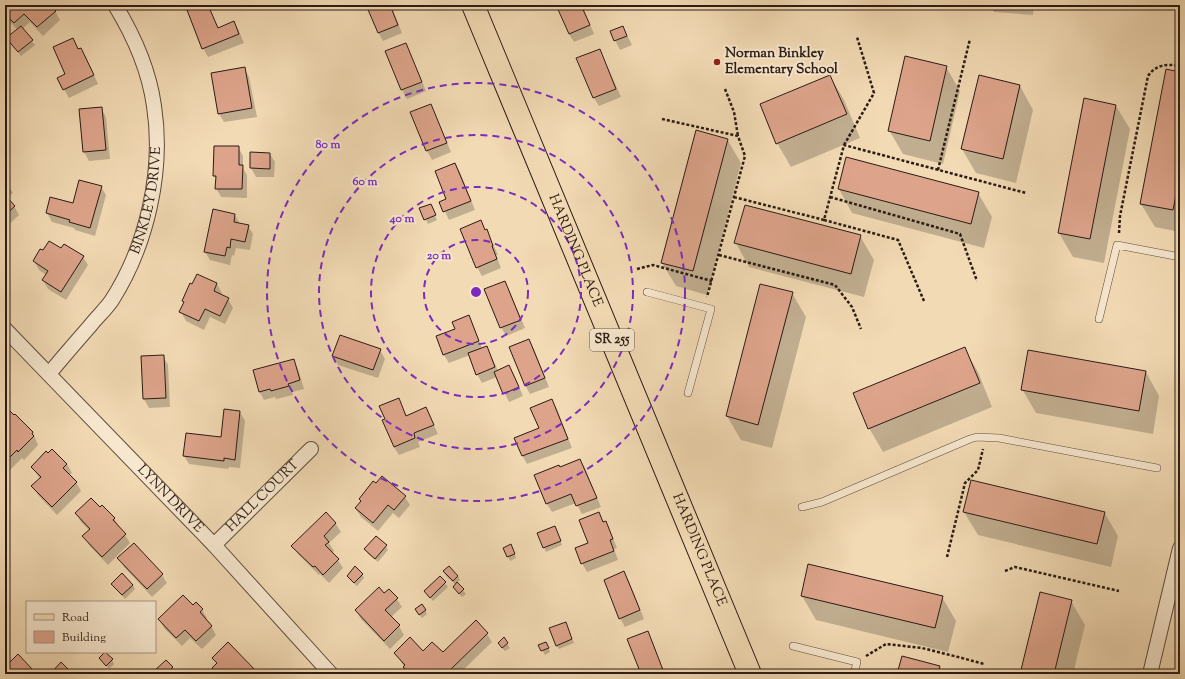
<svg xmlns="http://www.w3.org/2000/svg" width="1185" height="679" viewBox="0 0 1185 679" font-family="'Sorts Mill Goudy',serif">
<rect width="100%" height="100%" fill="#f2dab4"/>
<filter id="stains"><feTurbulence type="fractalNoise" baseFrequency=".005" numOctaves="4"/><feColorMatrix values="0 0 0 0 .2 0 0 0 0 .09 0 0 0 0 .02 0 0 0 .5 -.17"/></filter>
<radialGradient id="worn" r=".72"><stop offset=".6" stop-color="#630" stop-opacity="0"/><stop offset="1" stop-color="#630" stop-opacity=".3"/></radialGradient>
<path fill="#0003" d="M14,5H50L55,11L60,20L43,36L30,22L22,29L35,45L21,56L10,42L18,30L10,22L5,13Z
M202,5H208L218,28L234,22L239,31L244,43L208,57L203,48Z
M367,5H391L402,33L383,41L378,32Z
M557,5H582L594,34L574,42L569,34Z
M990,5H1034L1033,15L994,12Z
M623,27L632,45L620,50L611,32Z
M405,44L410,53L426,91L407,99L402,90L387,52Z
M78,50L86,58L98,84L69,98L64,89L66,75Z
M599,50L604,59L621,97L599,106L594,98L578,59Z
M946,67L960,91L943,164L903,154L889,130Z
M244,68L249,77L257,117L224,122L219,114Z
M1180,73V232L1155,227L1141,204Z
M830,76L844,100L860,138L791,167L777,143Z
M979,76L1020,86L1033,110L1016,183L976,173L962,149Z
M430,105L435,114L451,152L432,160L427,151L412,113Z
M1116,106L1130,129L1104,263L1073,257L1059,233Z
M101,108L106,117L110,159L89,161L84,152L80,110Z
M727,139L741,163L707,295L676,286L662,263Z
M238,147L243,156V168L247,175V198L221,197L216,188L217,180L214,176Z
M270,154L275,162L274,177H256L251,168Z
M455,164L460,172L475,210L449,220L441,203L447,200Z
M5,180L13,193L7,198L14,206L19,215L5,228Z
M101,187L106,195L95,236L75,230L74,228L52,222L47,213L74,205Z
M839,189L978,193L992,217L984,248L852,213Z
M421,209H432L437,220L428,224Z
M235,215L240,224L248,226L253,234L250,250L236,248L234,256L232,255L230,265L210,260L205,252Z
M480,222L491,239L498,255H496L501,268L482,276L477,267Z
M860,236L874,260L864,297L749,267L736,243Z
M61,250L83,257L88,265L66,300L48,289L43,280L46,275L39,270L34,261Z
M504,282L509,290L525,328L506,336L501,327Z
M217,284L222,293L220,296L228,299L233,308L225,324L210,317L204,330L186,321L181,312Z
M761,285L792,293L806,317L772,448L741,440L727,416Z
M468,316L473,325L482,348L486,347L491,355L498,371L509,366L514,375L523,396L509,402L497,377L482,383L477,374L470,355L449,363L444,355L437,337L457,330Z
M529,340L534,349L549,387L530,394L525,385Z
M964,348L978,372L992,407L883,452L869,428Z
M380,350L385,359L378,378L338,365L333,356Z
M163,356L168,365L170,407L149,408L144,399L142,357Z
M293,360L298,369L304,389L292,392L293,395L276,399L275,397L264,400L259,391Z
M1146,372L1159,396L1153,434L1036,413L1022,389Z
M398,399L407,417L426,409L438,434L418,442L420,447L399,455L394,447L386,419Z
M552,401L557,409L572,448L527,464L522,455L540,429Z
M5,408L14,417L15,415L33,433L38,445L24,460L22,458L6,474L5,473Z
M240,412L245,421L240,468L229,467L228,469L189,464L184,456L222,438Z
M580,460L585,468L601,507L582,514L576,503L552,512L547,504L536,476Z
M67,464L72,473L69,475L76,482L81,491L57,515L38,495L33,486L40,479L32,467Z
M405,497L410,505L399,518L393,513L378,531L361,517L356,509Z
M100,508L114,518L130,543L108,565L89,545L84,536L90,531L81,522L76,513Z
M964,512H1104L1118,536L1111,567L978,535Z
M326,513L336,524L341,532L329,543L334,551L331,553L338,560L343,568L329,583L320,574L319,575L298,554L293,546Z
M599,514L610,531L617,548L614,549L618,560L587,572L582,563Z
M556,531L562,545L546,552L538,534Z
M386,546L388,550L378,562L368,554L365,549Z
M504,548L513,550L516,558L510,561Z
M119,558L162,575L167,583L152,597L124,567Z
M444,572L458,576L460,580L457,583L466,594L462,597L454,587L456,585L446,576Z
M624,573L629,581L644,619L625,627L620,618Z
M362,574L364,578L357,586L350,580L348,576Z
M122,575L133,585L135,589L125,599L115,588L112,584Z
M440,577L448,587L433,601L425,592Z
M384,594L397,599L402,607L391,617L399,626L404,635L390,649L361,619L356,610Z
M802,596L942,597L956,621L948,652L816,620Z
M1071,601L1085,625L1073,674H1021Z
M202,610L207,618L205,620L211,626L216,635L202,649L190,638L182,646L164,628L159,619Z
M425,610L427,614L422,618L419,614Z
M567,627L574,643L559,649L556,645Z
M647,632L652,641L665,674H642Z
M487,634L492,642L459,674H409L395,653L423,652L443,654Z
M504,639L510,648L505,651L501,647Z
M540,646L548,647L550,652L545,655Z
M100,659L112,660L114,664L109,669Z
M172,667L174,671L172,674H155Z
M939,667L943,674H898Z
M67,670L69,674H51Z"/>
<path fill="#dda48b" stroke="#2b1b14" d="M13,5H51L56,11L37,27L24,14L14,23L5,14V12Z
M199,5H208L218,28L234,21L239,34L202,49L187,10Z
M366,5H390L398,25L378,33Z
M556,5H581L590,25L569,34Z
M21,26L33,40L18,52L6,38Z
M623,26L627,36L614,41L610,31Z
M73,38L78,49L81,48L94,75L63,90L57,78L65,74L53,47Z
M406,43L422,82L401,90L385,51Z
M600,49L616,89L593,98L576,58Z
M905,56L947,66L930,141L888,131Z
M245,67L252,108L218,114L211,73Z
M1166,69L1180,72V174L1173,210L1140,204Z
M830,75L847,114L776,144L760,104Z
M979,75L1020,85L1003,159L961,149Z
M1084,98L1116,105L1090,239L1058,233Z
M431,104L447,143L426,151L410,112Z
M102,107L106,150L83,152L79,109Z
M696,130L728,139L693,271L661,263Z
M214,146H239V165H243L242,189H215L216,176H213Z
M250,152L270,153V169L250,168Z
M846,157L979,192L971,224L838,189Z
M455,163L471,201L443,212L439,202L446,199L435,171Z
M79,180L102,186L90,228L69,222L70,220L46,213L50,197L73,203Z
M5,195L15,206L5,215Z
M431,204L436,215L424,220L419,208Z
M745,205L861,235L851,274L734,243Z
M213,209L235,214L234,222L249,225L245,242L231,239L230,248L227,247L225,256L204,252Z
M481,220L485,230L487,229L493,246H492L497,259L476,268L460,229Z
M49,241L61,248L64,244L84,256L61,292L42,280L48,271L33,261L40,249L43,250Z
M197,274L217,283L214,291L229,298L220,316L205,309L199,321L179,312L184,302L182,301L190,283L192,284Z
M505,281L521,320L500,328L484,289Z
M760,284L793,292L758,425L726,416Z
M469,315L479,341L443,355L436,336L455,329L452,322Z
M340,335L381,349L373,370L332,356Z
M529,339L545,378L525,386L509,347Z
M487,346L495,367L476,375L468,353Z
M965,347L980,383L868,429L853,393Z
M1028,350L1146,371L1139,411L1021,390Z
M164,355L166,398L143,399L141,356Z
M294,359L300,380L288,384L289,386L271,391L270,389L259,392L253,370Z
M509,365L519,387L503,394L494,372Z
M399,398L406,416L426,407L434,425L414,433L415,438L394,447L382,420L385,419L379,406Z
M552,399L568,439L522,456L514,438L539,428L530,408Z
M5,406L14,415L15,414L33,432L32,434L34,436L18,452L17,450L5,462Z
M224,409L240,411L235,460L224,458V461L183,456L186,433L221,437Z
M52,449L67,464L63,468L77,482L52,507L31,486L41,477L31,467L46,451L48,453Z
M580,459L597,498L576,506L571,494L546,504L534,475L559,465L560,467Z
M382,476L406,496L394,510L388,505L373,523L355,508L361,501L359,499L373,481L376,483Z
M971,480L1105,512L1097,544L963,512Z
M91,498L100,507L102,505L115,518L113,520L126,534L102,557L82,536L90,529L75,513Z
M326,512L336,523L324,536L329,542L325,545L339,559L323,575L315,566L313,567L291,546Z
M599,512L603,522L606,521L613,539L610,540L614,551L581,564L575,548L588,543L579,520Z
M555,526L561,541L543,548L537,533Z
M376,536L387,545L375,559L364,549Z
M134,543L163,574L147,589L117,558Z
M511,544L515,554L507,557L503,548Z
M808,564L943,596L935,628L801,596Z
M355,566L363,574L354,583L347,576Z
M449,566L458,576L453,581L443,571Z
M624,571L640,610L619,619L604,580Z
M122,573L133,585L122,595L111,584Z
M440,576L446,582L430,598L424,591Z
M457,582L464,589L459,594L453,587Z
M379,587L384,593L389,589L398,598L385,610L400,625L384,641L355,610Z
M1040,592L1072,600L1054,674H1020Z
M183,595L193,605L196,602L203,609L200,612L212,626L196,641L185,630L176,638L158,619Z
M422,604L426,610L419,615L415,609Z
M476,620L488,633L446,674H411L403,667L405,665L394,653L410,637L423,651L432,642L443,652Z
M566,622L572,639L556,646L549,628Z
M648,631L663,670L654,674H641L627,639Z
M504,637L508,643L502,648L498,643Z
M228,642L258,673L256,674H217L212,668L217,663L212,658Z
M546,642L549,648L541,651L538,645Z
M105,652L113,659L106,666L99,658Z
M18,654L33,670L29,674H5V667Z
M902,656L940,666L938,674H897Z
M166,660L173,667L166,674H155L153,672Z
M61,662L68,669L63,674H50Z"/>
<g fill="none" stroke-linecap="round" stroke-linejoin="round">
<g stroke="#5d4b3c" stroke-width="8">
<path id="service" d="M647,292L711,309L688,393
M1099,319L1117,245L1180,257
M802,507L822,502L970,439L977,437L999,438L1157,468
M793,646L857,662L854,674"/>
</g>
<g stroke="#5d4b3c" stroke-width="16">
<g id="minor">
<path id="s1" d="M5,329L214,545L331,674"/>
<path id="s2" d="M49,374C62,358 76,342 90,326C97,317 106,309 112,300C147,245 164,171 154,106C149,70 134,36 115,5"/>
<path id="s3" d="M214,545L311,449"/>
<path d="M1150,674L1180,548"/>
</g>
</g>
<g stroke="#2b1b14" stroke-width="24">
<g id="primary">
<path id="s4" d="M473,5L750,674"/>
</g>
</g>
<path stroke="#2b1b14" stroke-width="2.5" stroke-dasharray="3 2" stroke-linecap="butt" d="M725,89L734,112L738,136
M662,119L738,136L745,156L707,297
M844,145L874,93L857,37
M938,170L970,39
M734,197L824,220
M830,197L960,234L977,281
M1119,233L1120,216L1148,76C1156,64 1167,64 1180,66
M719,255L835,285L852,307L861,329
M637,269L653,265L712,281
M924,301L898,240L824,220L844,145L1026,193
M947,557L965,483L978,470L983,449
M1005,571L1015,567L1119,591
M866,656L886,644L922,648L962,658L984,664"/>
<use href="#service" stroke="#f7e7ce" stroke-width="7"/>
<use href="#minor" stroke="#f7e7ce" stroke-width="14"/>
<use href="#primary" stroke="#f2dab4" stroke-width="22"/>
</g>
<g fill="none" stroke="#7b2cbf" stroke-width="2" stroke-dasharray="7 5">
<circle cx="476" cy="292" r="52"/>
<circle cx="476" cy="292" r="105"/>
<circle cx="476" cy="292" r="157"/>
<circle cx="476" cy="292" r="209"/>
</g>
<circle fill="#8f2418" stroke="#f7e7ce" stroke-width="1.5" cx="717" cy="62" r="4"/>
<g text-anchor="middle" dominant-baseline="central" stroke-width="4" stroke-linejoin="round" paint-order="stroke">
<rect fill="#f7e7ce" stroke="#68584c" stroke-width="1" x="590" y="329" width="44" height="22" rx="3"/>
<g font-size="13" font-weight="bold" fill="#2b1b14">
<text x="612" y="340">SR 255</text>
</g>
<g font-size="14" font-weight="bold" fill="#2b1b14" stroke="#f7e7ce" text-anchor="start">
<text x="725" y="54">Norman Binkley<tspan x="725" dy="16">Elementary School</tspan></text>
</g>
<g font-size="14" fill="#2b1b14" stroke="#f7e7ce">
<text stroke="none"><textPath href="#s2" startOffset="204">BINKLEY DRIVE</textPath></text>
<text stroke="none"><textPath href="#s4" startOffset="266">HARDING PLACE</textPath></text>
<text stroke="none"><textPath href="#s3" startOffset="69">HALL COURT</textPath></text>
<text stroke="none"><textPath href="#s1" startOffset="237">LYNN DRIVE</textPath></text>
<text stroke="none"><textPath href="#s4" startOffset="590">HARDING PLACE</textPath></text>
</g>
</g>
<circle cx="476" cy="292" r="6" fill="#7b2cbf" stroke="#f7e7ce" stroke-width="2"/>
<g font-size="12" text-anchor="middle" font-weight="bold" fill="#7b2cbf" stroke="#f7e7ce" stroke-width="4" stroke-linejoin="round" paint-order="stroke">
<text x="328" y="148">80 m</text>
<text x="365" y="185">60 m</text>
<text x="402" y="222">40 m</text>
<text x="439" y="259">20 m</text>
</g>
<rect width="1185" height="679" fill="none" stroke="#f2dab4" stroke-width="20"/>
<rect x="6" y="6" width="1173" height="667" fill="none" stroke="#2b1b14" stroke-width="2"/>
<rect x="10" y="10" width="1165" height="659" fill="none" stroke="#2b1b14"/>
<rect x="26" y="601" width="130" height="52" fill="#f7e7ce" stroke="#a59584"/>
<rect x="34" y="614" width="20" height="6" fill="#f2dab4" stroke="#a59584"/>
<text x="62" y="621" font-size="12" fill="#2b1b14">Road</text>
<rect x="34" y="631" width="20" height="12" fill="#dda48b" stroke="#a59584"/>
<text x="62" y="641" font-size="12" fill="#2b1b14">Building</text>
<rect width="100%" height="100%" filter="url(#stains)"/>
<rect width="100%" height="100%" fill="url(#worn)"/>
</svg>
